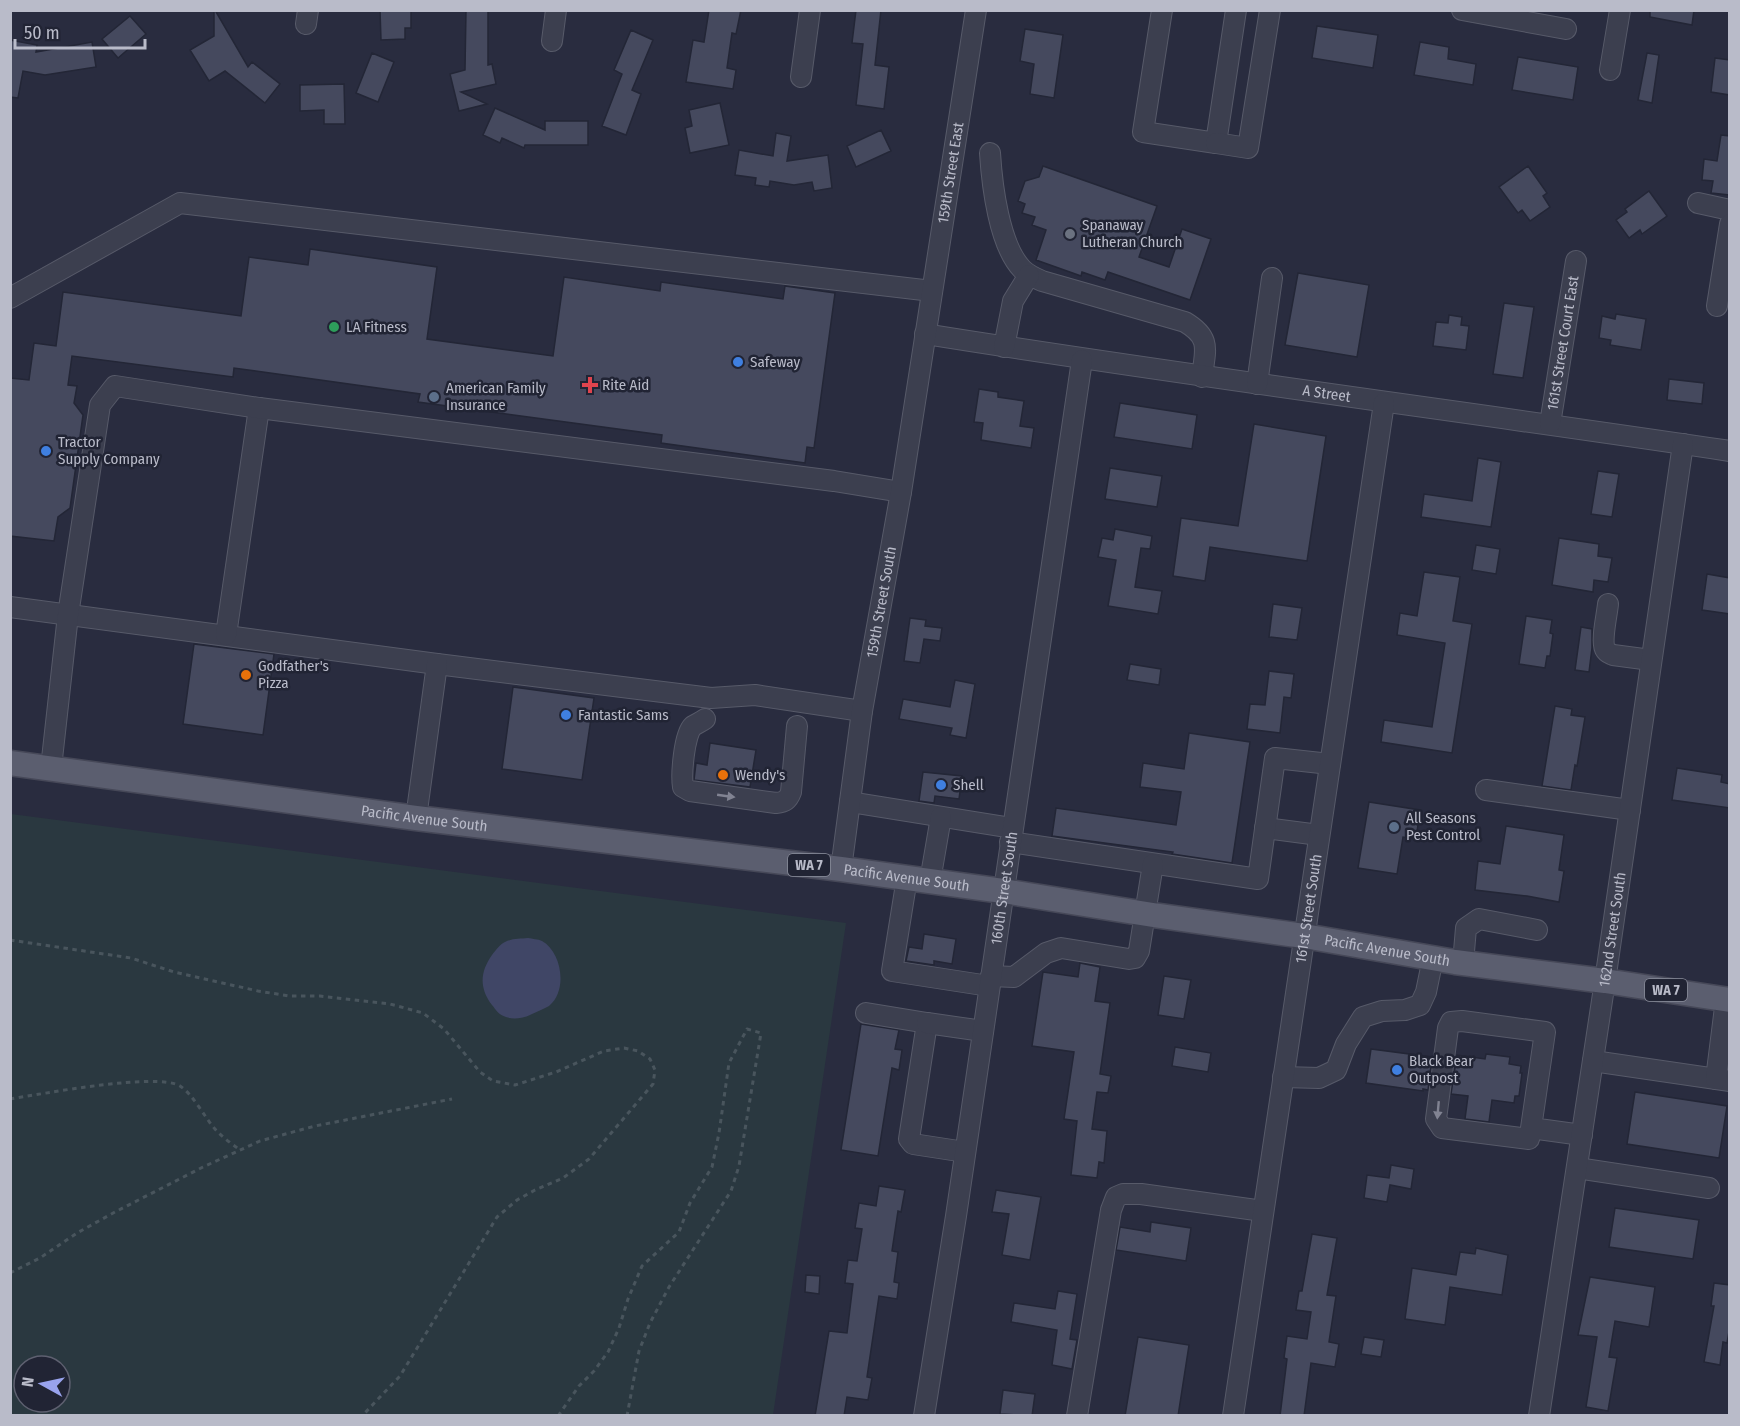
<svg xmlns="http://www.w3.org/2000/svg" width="1740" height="1426" viewBox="0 0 1740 1426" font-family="'Fira Sans Condensed',sans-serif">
<rect width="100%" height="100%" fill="#292c3f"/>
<path fill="#2a3840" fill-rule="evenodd" d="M11,814L846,923L773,1415H11ZM24,1366H60V1402H24Z"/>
<path fill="#404666" d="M528,938C532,939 538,939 542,941C562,952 568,991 549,1006C544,1009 538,1011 532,1014C525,1018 514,1020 506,1017C499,1015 496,1010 492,1005C479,988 480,972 492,955C496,950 500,944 505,942C513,938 520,939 528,938Z"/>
<path fill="#45495e" stroke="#232636" stroke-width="1.5" d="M214,10H215L248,67L252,62L280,84L265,103L225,71L209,81L190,50L214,36Z
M380,10H411V28H405V39L381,40Z
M466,10H488V65L492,64L496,84L461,92L487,104L459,111L450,74L465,70Z
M709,10H741L736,34L732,33L727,68L736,70L733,89L686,82L693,40L704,42Z
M856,10H881L875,65L889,67L884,109L856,105L863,44L852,43Z
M1650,10H1694L1692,25L1650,17Z
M130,16L146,34L118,58L102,39Z
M1317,26L1378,35L1373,68L1312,58Z
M1025,29L1063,35L1054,98L1030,94L1034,64L1020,61Z
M631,30L653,40L632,90L641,94L626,135L602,126L622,74L614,70Z
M10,40L37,45L36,52L92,42L96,67L45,75L23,71L18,98L10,97Z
M1420,42L1449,47L1448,59L1476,64L1473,85L1414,75Z
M372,53L394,62L378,102L356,93Z
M1647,53L1659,55L1652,103L1638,100Z
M1518,57L1578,67L1573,100L1512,90Z
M1715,58L1730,60V95L1711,92Z
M344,84L345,124H324V110L300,111V85Z
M720,103L729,145L690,153L685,128L692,126L689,110Z
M495,108L545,130V121H588V145H525L524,148L502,138L500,143L483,135Z
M881,130L891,151L856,167L847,146Z
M776,133L791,136L787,161L828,155L832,188L814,191L812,182L794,185L770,181L769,187L755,185L756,178L735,175L739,150L773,156Z
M1721,135L1730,136V195L1711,193L1713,181L1702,180L1704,159L1717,161Z
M1043,166L1157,206L1139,257L1169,267L1182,229L1211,239L1190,300L1108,272L1105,280L1082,272L1081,276L1036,260L1046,230L1032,225L1035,217L1022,213L1025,204L1018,201L1025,181L1039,177Z
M1528,166L1547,193L1543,196L1550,207L1530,221L1522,210L1518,213L1499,187Z
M1649,191L1667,216L1642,234L1640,230L1629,238L1616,220L1627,212L1625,209Z
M310,249L437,267L427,339L553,356L564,277L660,291L661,282L783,299L785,286L835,293L814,448L807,447L805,463L661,443L662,435L418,402L420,394L234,368L233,377L72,356L68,385L77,386L74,403L83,415L70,508L58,517L54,541L10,536V378L29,380L34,343L56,346L63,292L241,316L249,257L308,265Z
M1298,273L1369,285L1357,357L1285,345Z
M1504,303L1534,307L1523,378L1493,374Z
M1616,314L1646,319L1641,350L1610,345L1611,340L1599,338L1602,316L1615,319Z
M1449,315L1462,317L1461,325L1469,326L1466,350L1433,346L1436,322L1448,323Z
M1669,379L1704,383L1702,404L1667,400Z
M979,389L998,392V397L1024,401L1020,426L1034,428L1031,448L981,440L983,423L974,422Z
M1120,403L1197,415L1192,449L1114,437Z
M1254,424L1326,436L1307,561L1210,547L1205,581L1173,576L1181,518L1238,526Z
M1478,458L1501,462L1491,527L1421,517L1424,494L1472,501Z
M1110,468L1162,476L1157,507L1105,499Z
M1598,471L1619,474L1612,517L1591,514Z
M1115,529L1152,536L1150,549L1141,548L1135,587L1162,591L1158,614L1108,606L1116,560L1098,557L1102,538L1113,540Z
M1559,538L1599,544L1598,556L1612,558L1608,582L1594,580L1593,592L1552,585Z
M1476,545L1500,549L1496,574L1472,570Z
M1424,572L1460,577L1453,621L1472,624L1452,753L1381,742L1384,720L1432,727L1445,643L1397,635L1400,613L1417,616Z
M1707,574L1730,578V614L1702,610Z
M1273,604L1302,608L1297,640L1269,637Z
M1526,616L1552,620L1550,633L1553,634L1550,656H1547L1545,668L1519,664Z
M910,618L926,620L925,626L942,628L940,641L924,639L920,663L904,661Z
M1581,627L1592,629V648L1589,672L1575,670Z
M194,644L274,654L263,735L183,724Z
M1130,664L1161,669L1159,685L1127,680Z
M1269,671L1294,674L1291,698L1284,697L1280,733L1247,729L1250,704L1265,705Z
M955,680L975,684L966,738L950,735L952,728L899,719L903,699L950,707Z
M513,687L594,698L582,780L502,769Z
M1555,706L1572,709L1571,715L1585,717L1577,766L1575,765L1571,790L1542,786Z
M1189,733L1250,742L1232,863L1172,854L1173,852L1052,836L1056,808L1176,825L1181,792L1140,787L1143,763L1184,769Z
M710,743L756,750L750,787L694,780L696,763L707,765Z
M1677,768L1722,775L1721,782L1730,784V808L1672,800Z
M923,772L962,776L959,799L935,796L934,803L919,801Z
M1369,802L1420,810L1416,839L1403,837L1397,874L1358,868Z
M1506,826L1564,835L1559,870L1564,871L1559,902L1527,896L1475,890L1478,861L1500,864Z
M924,934L956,939L952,964L934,961V965L906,961L909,947L922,949Z
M1080,963L1100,967L1095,1001L1110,1003L1100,1074L1111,1076L1108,1093L1097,1092L1092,1129L1107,1131L1104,1163L1099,1162L1097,1178L1071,1175L1077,1121L1064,1119L1074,1052L1032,1046L1043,972L1078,977Z
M1164,976L1191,980L1184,1019L1158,1015Z
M861,1024L899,1030L895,1049L902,1050L899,1070L892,1068L878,1156L841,1150Z
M1175,1047L1211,1053L1208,1072L1172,1066Z
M1371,1049L1432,1057L1428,1090L1423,1089V1091L1366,1083Z
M1486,1054L1510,1057L1509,1064L1521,1066L1520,1073H1522L1519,1096H1515L1514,1103L1492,1100L1489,1122L1465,1119L1468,1096L1451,1094L1457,1055L1485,1059Z
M1635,1092L1727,1106L1719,1158L1627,1144Z
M1391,1165L1414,1169L1411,1189L1390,1185L1387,1202L1364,1198L1367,1175L1389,1178Z
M879,1186L905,1190L901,1212L898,1211L892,1251L898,1252L894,1282L899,1283L897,1299L879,1296L867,1377L872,1378L868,1400L847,1397L844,1416H815L829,1331L847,1333L853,1284L845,1283L848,1260L857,1261L862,1229L855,1228L859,1203L876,1206Z
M996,1190L1041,1197L1030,1260L1002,1255L1009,1214L992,1212Z
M1615,1208L1699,1220L1693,1259L1609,1247Z
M1151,1222L1191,1228L1186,1261L1116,1250L1120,1227L1150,1232Z
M1312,1234L1337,1238L1327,1295L1336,1296L1329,1342L1339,1344L1335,1367L1311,1363L1304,1416H1280L1287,1359L1284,1358L1287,1336L1307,1339L1311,1312L1296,1310L1299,1291H1302Z
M1476,1248L1508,1255L1502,1295L1450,1287L1445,1325L1405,1319L1412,1268L1456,1275L1460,1252L1475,1254Z
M806,1275L820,1276L819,1294L805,1292Z
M1590,1277L1655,1287L1649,1327L1615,1321L1609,1357L1617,1358L1608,1411L1586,1407L1597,1337L1578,1335Z
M1714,1283L1730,1285V1326L1727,1343L1723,1342L1720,1365L1704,1362L1714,1306H1711Z
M1058,1291L1077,1294L1070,1339L1077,1340L1072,1369L1052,1365L1057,1330L1011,1322L1014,1303L1055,1309Z
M1138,1337L1189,1345L1178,1416H1125Z
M1364,1337L1384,1340L1381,1357L1361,1354Z
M1003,1390L1035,1394L1032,1416L1000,1414Z"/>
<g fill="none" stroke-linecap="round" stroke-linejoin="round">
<g stroke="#575a69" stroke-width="22">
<g id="minor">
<path d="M1162,10L1143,132L1216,143L1236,10"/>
<path d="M1462,10L1566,29"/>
<path d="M306,24L308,10"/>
<path d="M552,41L556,10"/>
<path d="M1610,70L1620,10"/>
<path d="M801,77L810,10"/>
<path d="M1216,143L1248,148L1270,10"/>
<path d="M990,153C992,185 999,245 1022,269C1028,275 1035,278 1042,281L1185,322C1212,338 1205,350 1202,377"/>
<path d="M1698,203L1730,210"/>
<path d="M10,298L180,203L932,291"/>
<path d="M1717,306L1730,224"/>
<path id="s1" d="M925,334C1193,377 1462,411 1730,451"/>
<path d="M1004,347L1013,301L1029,275"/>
<path d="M1257,384L1272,278"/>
<path id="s2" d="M1550,424L1576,261"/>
<path d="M1608,604C1607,615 1601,640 1605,649C1607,653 1609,653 1613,655L1651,660"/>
<path d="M10,607L437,664L711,698L755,695L862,711"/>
<path d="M226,635L259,408"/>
<path d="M705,719C701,722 696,724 693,726C684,734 681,775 683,787L690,791L776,803C785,802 788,800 791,792L797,726"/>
<path d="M51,768L68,615L100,405L115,386L259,408L834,481L901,492"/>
<path d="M1486,790L1630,810"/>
<path d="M850,802L1012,828"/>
<path d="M416,818L437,664"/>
<path d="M1265,828L1319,835"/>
<path d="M1010,842L1258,879L1275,758L1330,764"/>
<path id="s3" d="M841,869L862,711L901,492L976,10"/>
<path d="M907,878L892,971L989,986"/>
<path d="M930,881L941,817"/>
<path d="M1463,963L1466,928L1479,919L1537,930"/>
<path d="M991,976L1014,977L1046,953L1061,948L1129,959L1135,958L1139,951L1153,864"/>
<path d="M866,1013L927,1023L909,1139L913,1144L965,1152"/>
<path d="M927,1023L983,1031"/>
<path d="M1593,1061L1730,1081"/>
<path d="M1283,1077L1319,1078L1336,1070L1346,1044L1363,1017L1382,1011L1405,1010L1420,1005L1426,992L1433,958"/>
<path d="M1716,1079L1726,999"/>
<path d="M1531,1128L1529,1139L1442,1128L1436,1119L1448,1028L1451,1022L1462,1021L1545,1032L1531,1128L1582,1135"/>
<path d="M1577,1168L1709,1188"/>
<path id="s4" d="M924,1416L956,1216L1082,360"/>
<path d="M1077,1416L1111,1210L1116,1197L1123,1194H1141L1263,1211"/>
<path id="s5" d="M1233,1416L1384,403"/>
<path id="s6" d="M1539,1416L1605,981L1683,444"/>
</g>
</g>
<g stroke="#464858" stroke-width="27">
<g id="major">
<path id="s7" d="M10,763L416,818L841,869L1003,891L1153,915L1304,936L1455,962L1605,981L1730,1000"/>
</g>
</g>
<path stroke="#49555d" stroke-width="3" stroke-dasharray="4.5 4.5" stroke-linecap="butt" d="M10,940L131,958L174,972L258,991L289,996H320L390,1004L423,1013L444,1029L480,1072L493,1081L515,1085L556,1072L604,1051L624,1048L638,1051L650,1059L655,1070L653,1084L589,1159L563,1178L535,1190L517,1200L497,1217L400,1376L362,1416
M10,1099C42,1094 157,1072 180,1086C193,1094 205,1118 215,1129C222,1137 232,1144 240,1150
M10,1273L40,1258L77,1233L115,1212L203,1167L260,1141L315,1126L452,1099
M558,1416L579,1386L594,1371L608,1352L619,1328L628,1299L642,1266L679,1232L690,1203L712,1167L719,1133L729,1063L747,1029L761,1033L739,1166L731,1191L669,1287L650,1323L639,1351L627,1416"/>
<use href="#minor" stroke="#3c3f4f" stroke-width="20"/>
<use href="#major" stroke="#5b5e6f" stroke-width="24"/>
</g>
<defs><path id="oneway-solid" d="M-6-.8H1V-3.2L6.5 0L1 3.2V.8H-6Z" transform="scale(1.5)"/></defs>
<g fill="#818392">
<use href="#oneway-solid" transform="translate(726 796) rotate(8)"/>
<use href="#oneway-solid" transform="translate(1438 1110) rotate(95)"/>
</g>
<circle fill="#6b7280" stroke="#212434" stroke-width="2" cx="1070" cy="234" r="6"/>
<circle fill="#2e9e5b" stroke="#212434" stroke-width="2" cx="334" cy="327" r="6"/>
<g fill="#3f7fe0" stroke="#212434" stroke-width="2">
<circle cx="738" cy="362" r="6"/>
<circle cx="46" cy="451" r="6"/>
<circle cx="566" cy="715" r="6"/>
<circle cx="941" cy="785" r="6"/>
<circle cx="1397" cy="1070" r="6"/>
</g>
<path fill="#e0444e" stroke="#212434" stroke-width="2" d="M587 376h6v6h6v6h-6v6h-6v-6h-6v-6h6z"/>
<g fill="#5c6f8a" stroke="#212434" stroke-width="2">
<circle cx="434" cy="397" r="6"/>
<circle cx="1394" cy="827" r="6"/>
</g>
<g fill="#e8710a" stroke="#212434" stroke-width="2">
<circle cx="246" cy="675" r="6"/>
<circle cx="723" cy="775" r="6"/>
</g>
<g text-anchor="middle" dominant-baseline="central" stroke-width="5" stroke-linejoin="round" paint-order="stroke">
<g fill="#212434" stroke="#8b8e9c" stroke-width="1.5">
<rect x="788" y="854" width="42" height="22" rx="4.5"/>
<rect x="1645" y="979" width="42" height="22" rx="4.5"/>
</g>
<g font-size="14" font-weight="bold" fill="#b9bbc9">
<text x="809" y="865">WA 7</text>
<text x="1666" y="990">WA 7</text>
</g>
<g font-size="15" fill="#b9bbc9" stroke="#212434">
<text stroke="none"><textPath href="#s3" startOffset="705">159th Street East</textPath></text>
<text stroke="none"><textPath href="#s2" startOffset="82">161st Street Court East</textPath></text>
<text stroke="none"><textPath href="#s1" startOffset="406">A Street</textPath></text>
<text stroke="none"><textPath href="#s3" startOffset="270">159th Street South</textPath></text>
<text stroke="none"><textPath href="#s7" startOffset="418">Pacific Avenue South</textPath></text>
<text stroke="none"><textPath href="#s7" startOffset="904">Pacific Avenue South</textPath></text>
<text stroke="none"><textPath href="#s4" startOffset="534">160th Street South</textPath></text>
<text stroke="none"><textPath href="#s5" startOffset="513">161st Street South</textPath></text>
<text stroke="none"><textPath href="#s6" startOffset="492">162nd Street South</textPath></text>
<text stroke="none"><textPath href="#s7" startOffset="1390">Pacific Avenue South</textPath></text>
</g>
<g font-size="15" fill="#b9bbc9" stroke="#212434" text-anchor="start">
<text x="1082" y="225">Spanaway<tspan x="1082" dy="17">Lutheran Church</tspan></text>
<text x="346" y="327">LA Fitness</text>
<text x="750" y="362">Safeway</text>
<text x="602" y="385">Rite Aid</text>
<text x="446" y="388">American Family<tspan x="446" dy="17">Insurance</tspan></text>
<text x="58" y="442">Tractor<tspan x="58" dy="17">Supply Company</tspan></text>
<text x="258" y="666">Godfather's<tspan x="258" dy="17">Pizza</tspan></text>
<text x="578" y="715">Fantastic Sams</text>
<text x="735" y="775">Wendy's</text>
<text x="953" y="785">Shell</text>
<text x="1406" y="818">All Seasons<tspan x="1406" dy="17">Pest Control</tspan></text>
<text x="1409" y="1061">Black Bear<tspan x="1409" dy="17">Outpost</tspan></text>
</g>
</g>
<rect width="1740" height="1426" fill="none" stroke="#b9bbc9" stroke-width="24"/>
<g transform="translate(42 1384) rotate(278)"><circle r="28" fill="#212434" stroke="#5e6070" stroke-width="1.5"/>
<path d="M0-4.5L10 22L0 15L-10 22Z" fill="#99a3ee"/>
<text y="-9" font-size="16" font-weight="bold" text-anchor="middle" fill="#b9bbc9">N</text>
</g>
<path d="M15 39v9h130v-9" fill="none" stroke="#b9bbc9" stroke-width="3"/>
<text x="24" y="39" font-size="18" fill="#b9bbc9" stroke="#212434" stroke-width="4.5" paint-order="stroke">50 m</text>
</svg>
